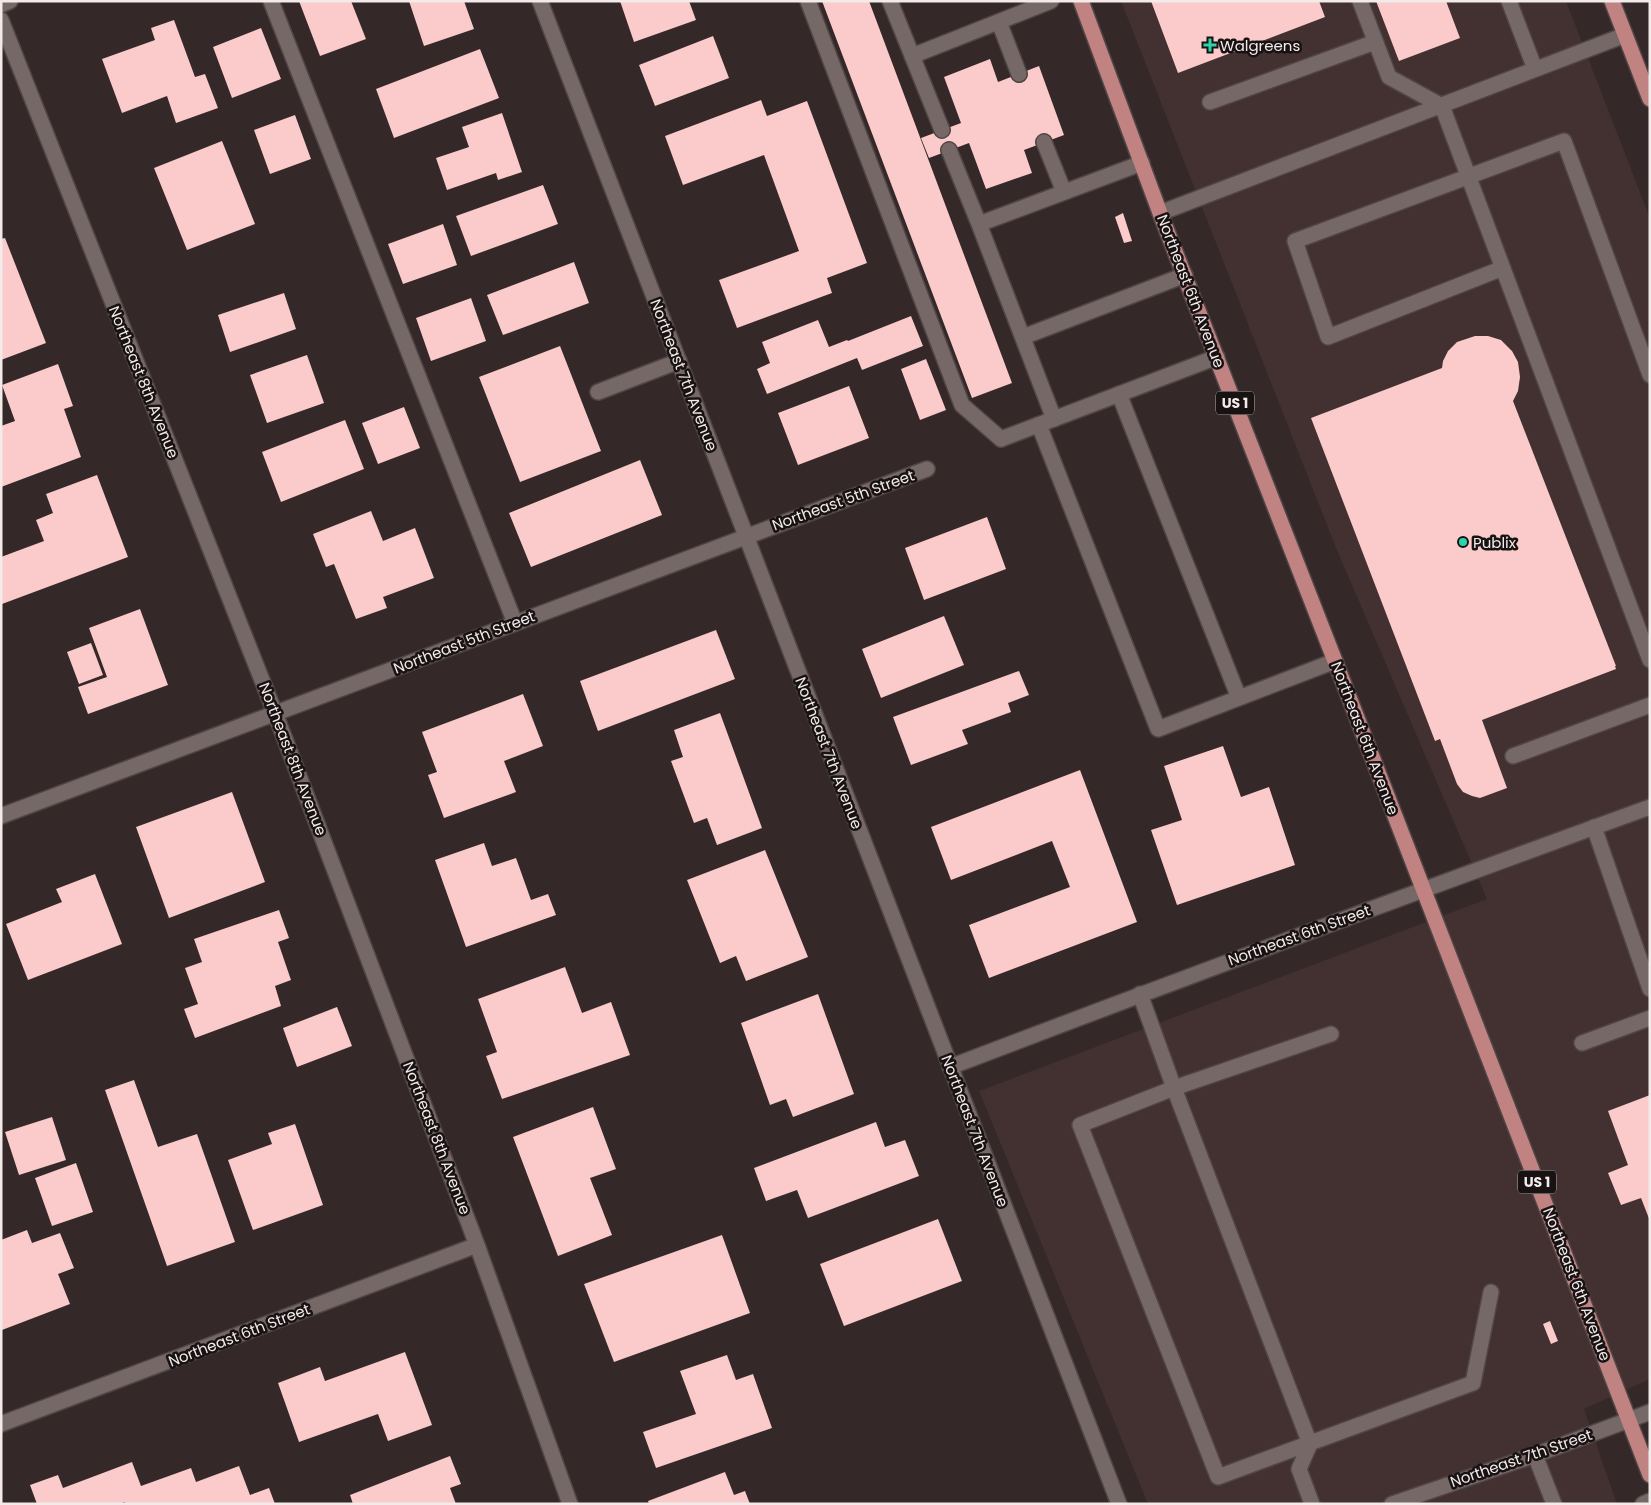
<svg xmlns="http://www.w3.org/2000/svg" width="1651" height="1505" viewBox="0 0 1651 1505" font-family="Poppins,sans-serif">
<rect width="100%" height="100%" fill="#352828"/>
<path fill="#433030" d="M1121,1H1566L1650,218V1379L1584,1409L1617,1504H1148L979,1091L1487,899L1336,548Z"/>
<path fill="#facbca" d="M299,1H351L366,39L320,56Z
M409,1H464L474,29L424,46Z
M620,1H689L696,20L634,42Z
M822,1H869L1012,383L972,398Z
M1151,1H1319L1325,17L1178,73Z
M1376,1H1446L1460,38L1399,61Z
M174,20L195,77L205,74L218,108L176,123L167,96L122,113L102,59L155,40L151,28Z
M261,28L281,79L232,98L213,47Z
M713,36L729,78L655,106L639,65Z
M480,49L499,98L394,138L376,89Z
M990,59L998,82L1039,66L1064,135L1024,150L1032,173L986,189L969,143L929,158L921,138L961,123L944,77Z
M761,100L767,116L807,101L867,263L827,278L832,293L737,328L719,280L799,251L764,155L683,185L665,136Z
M502,113L522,172L498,180L496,173L447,190L436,158L469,147L462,127Z
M295,115L311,159L270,174L254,130Z
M222,141L255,224L187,250L154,168Z
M543,185L558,224L471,256L456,216Z
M1123,213L1132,241L1124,243L1115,217Z
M443,224L457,265L403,284L388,244Z
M5,238L46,343L1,360V239Z
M574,262L589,303L503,335L487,295Z
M284,293L296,329L230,352L218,315Z
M471,298L486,341L431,361L416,318Z
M911,316L923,346L862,370L857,358L767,394L757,369L770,363L762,342L818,320L829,347L847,340L848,341Z
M1475,336H1488L1501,340L1512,351L1518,362L1520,377L1518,391L1513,401L1616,666H1615L1616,669L1482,720L1507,788L1480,798L1472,796L1463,792L1457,784L1440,739L1435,741L1311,418L1442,368L1443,361L1448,351L1457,342Z
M560,346L601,451L520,482L479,377Z
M307,355L324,403L267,423L250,375Z
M926,359L946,410L920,420L901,369Z
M58,364L73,406L64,409L81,457L1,487V426L15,421L2,385Z
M849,386L869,438L798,465L778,413Z
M404,407L420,448L378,464L362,423Z
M345,420L364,469L281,502L262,452Z
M640,460L662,515L531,567L509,513Z
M97,475L128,557L2,604L1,557L44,541L36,520L53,513L46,494Z
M371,511L383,541L415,528L434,578L383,597L387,608L356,619L334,564L326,567L313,534Z
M987,517L1006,569L924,600L905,548Z
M140,609L168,685L88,714L78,687L107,677L89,628Z
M944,616L964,665L881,698L862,649Z
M716,630L735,679L598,731L580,681Z
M91,643L103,675L79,684L67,652Z
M1019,671L1029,695L1008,703L1011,712L962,730L968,744L911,765L893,717Z
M523,694L543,746L504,761L516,792L444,818L428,775L437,772L422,732Z
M720,713L762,828L717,845L707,818L694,823L671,761L683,757L674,730Z
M1223,746L1241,797L1269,787L1295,865L1177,905L1151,830L1182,820L1164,766Z
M1080,770L1137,922L989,978L969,925L1070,887L1052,841L951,880L931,827Z
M232,792L265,882L169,918L136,827Z
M484,843L492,866L516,858L531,900L548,894L556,915L466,947L435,860Z
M765,850L808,957L746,981L736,956L720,963L687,880Z
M95,874L122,944L28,980L6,924L62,902L56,889Z
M279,910L289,938L278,942L291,980L275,986L281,1006L195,1038L184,1009L198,1004L185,968L202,962L194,939Z
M565,967L582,1013L611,1002L630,1055L502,1099L486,1056L497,1052L478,999Z
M818,994L854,1094L793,1117L786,1099L770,1105L741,1023Z
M337,1007L352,1046L297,1067L283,1028Z
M134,1080L158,1147L197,1134L235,1242L167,1266L105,1090Z
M1650,1095V1221L1641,1198L1621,1205L1608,1173L1628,1165L1608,1111Z
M593,1107L616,1169L590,1178L612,1235L558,1256L513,1137Z
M52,1117L66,1160L19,1175L5,1132Z
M876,1122L885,1147L905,1140L919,1176L808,1218L797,1190L766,1201L754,1168Z
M295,1124L323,1205L253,1230L228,1160L272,1144L268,1133Z
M76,1163L93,1212L52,1226L35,1178Z
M938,1219L962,1281L844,1326L820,1264Z
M27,1230L32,1243L60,1233L74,1268L58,1274L70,1304L2,1330L1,1240Z
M722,1235L750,1313L614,1362L584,1284Z
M1550,1321L1558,1341L1551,1344L1543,1324Z
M405,1352L432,1425L388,1441L378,1414L299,1442L278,1383L320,1367L325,1381Z
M727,1355L736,1380L753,1374L772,1428L656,1468L643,1432L696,1414L680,1371Z
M450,1456L461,1484L450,1488L456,1504H353L350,1495Z
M132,1462L141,1486L191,1468L196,1482L239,1466L250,1495L269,1488L275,1504H125V1502L120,1504H37L30,1485L58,1475L63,1488Z
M725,1472L734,1495L745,1491L750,1504H649L648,1501Z"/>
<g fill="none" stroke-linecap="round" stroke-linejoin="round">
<g stroke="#504545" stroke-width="18">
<path id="lane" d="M271,1L515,623
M808,1L962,405L1001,439
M890,1L942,130
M1360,1L1389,77L1442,106L1650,660
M1509,1L1535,69
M999,22L1019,74
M912,56L1051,1
M1210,102L1375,42
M1044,142L1064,192
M949,150L979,224
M1160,213L1625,35
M1503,268L1328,337L1295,241L1564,141L1650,375
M1023,337L1185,275
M598,392L679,361
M1119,394L1239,698
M1054,419L979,224L1142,163
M1039,425L1158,729L1335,661
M1513,756L1650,705
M1594,827L1650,989
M1140,994L1174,1088L1310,1444L1299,1469L1312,1504
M1331,1034L1174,1088L1080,1125L1218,1477L1473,1383L1491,1292
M1582,1043L1650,1018
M1535,1455L1554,1504
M1643,1504L1650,1501"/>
</g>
<g stroke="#504545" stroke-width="18">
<path id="street" d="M540,1L1119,1504
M1,5L10,1
M1,20L275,713L477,1245L570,1504
M1001,439L1217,357
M1,816L927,469
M950,1067C1183,978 1416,892 1650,807
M1,1424L477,1245
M1392,1504L1535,1455L1650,1412"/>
</g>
<g stroke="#504545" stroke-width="18">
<path id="primary" d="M1081,1L1160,213L1335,661L1650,1475
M1612,1L1650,99"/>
</g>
<use href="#lane" stroke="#776868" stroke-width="15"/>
<use href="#street" stroke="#776868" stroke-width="15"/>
<use href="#primary" stroke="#c18282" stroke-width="15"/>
</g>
<g fill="#2ad5ac" stroke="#181212" stroke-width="2">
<path d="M1207.5 37.5h5v5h5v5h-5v5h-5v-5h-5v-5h5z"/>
<circle cx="1463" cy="542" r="5"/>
</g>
<g text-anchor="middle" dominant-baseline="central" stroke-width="5" stroke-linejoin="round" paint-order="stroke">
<g fill="#181212" stroke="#b1a9a9" stroke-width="1">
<rect x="1216" y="391.5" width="38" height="23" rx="4"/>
<rect x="1518" y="1170.5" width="38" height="23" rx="4"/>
</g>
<g font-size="14" font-weight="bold" fill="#f3eaea">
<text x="1235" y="403">US 1</text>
<text x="1537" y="1182">US 1</text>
</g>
<g font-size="15" fill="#f3eaea" stroke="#181212" text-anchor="start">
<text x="1220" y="45">Walgreens</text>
<text x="1473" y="542">Publix</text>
</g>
<g font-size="15" fill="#f3eaea" stroke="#181212">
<text transform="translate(1191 291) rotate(69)">Northeast 6th Avenue</text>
<text transform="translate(684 375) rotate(69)">Northeast 7th Avenue</text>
<text transform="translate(144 382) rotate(68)">Northeast 8th Avenue</text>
<text transform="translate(843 500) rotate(-20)">Northeast 5th Street</text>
<text transform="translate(464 642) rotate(-21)">Northeast 5th Street</text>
<text transform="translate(1365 738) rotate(69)">Northeast 6th Avenue</text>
<text transform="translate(829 753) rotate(69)">Northeast 7th Avenue</text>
<text transform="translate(293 759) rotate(69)">Northeast 8th Avenue</text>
<text transform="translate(1299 935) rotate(-20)">Northeast 6th Street</text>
<text transform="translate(975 1131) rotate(69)">Northeast 7th Avenue</text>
<text transform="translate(437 1138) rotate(69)">Northeast 8th Avenue</text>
<text transform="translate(1577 1284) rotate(69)">Northeast 6th Avenue</text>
<text transform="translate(239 1335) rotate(-21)">Northeast 6th Street</text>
<text transform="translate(1521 1458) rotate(-19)">Northeast 7th Street</text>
</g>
</g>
<rect width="1651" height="1505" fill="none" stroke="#f3eaea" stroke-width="5"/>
</svg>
